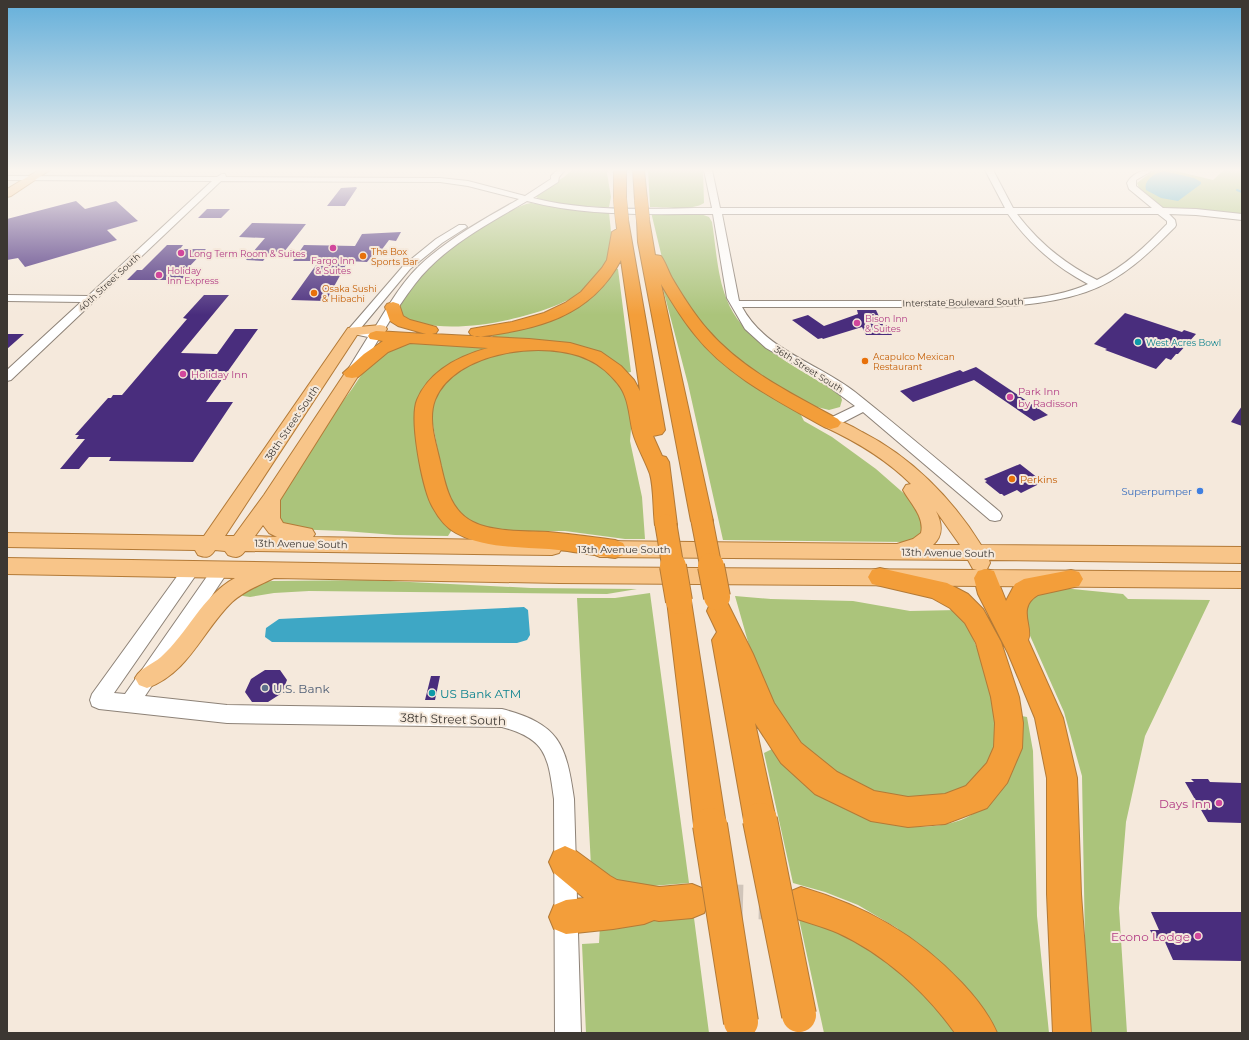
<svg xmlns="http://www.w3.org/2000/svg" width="1249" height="1040" viewBox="0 0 1249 1040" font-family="Montserrat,sans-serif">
<rect width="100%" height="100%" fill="#f5e9dc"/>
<path fill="#abc47b" d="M572,170H609L607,173L611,197L609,207C592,207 551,206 536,197L537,194L564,177Z
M648,170H703L704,203C693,211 664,207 650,207Z
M1154,170H1172L1213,180L1224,170H1242V216L1165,209L1139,188L1137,183Z
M531,203L579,211L609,212C610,226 614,244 609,258C604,270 591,285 580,293C546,317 434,343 400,313C397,280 500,208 531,203Z
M651,212L698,213L709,217L712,222C716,247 717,276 727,300C743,343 802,370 840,394L842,400L840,407L829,410L813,406L781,391L736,360L701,326L664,266Z
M613,268L618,269L631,372L626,373L610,359L494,339L491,333L555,317Z
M667,288L679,311L798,409L804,421L832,437L876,469L908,497L924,516L922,536L905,542L723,540L688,384L663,289Z
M403,343L489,345L490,349L423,394L453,528L448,536L395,535L344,531L291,529L281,524L276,518L280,498L320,432L352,389L370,362Z
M539,348L581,355L598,363L623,387L632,417L630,441L642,497L645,539H625L565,531H506L480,526L464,519L446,494L430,409C439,382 463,365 489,355C503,350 524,350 539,348Z
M370,580L531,588L637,589L607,594L309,591L274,593L250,597L243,596L239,593L252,584L272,581Z
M1052,587L1123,594L1128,599L1210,600L1145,736L1126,822L1119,908L1127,1033H1089L1086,1000L1082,776L1064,712L1023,620L1025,604L1034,592Z
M650,593L689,883L626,888L591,866L577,598H615Z
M735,596L771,599L853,601L910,611L958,610L968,626L989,678L997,741L985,773L946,800L911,804L828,778L764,698Z
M1016,715L1027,717L1033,751L1037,916L1049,1033H994L949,978L897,928L858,905L825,892L793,883L764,753L772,749C780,758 787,770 796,777C837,814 907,839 961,820C972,816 982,807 992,801Z
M694,918L709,1033H586L582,944L599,943L600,925Z
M799,919L844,934L878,952L921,984L962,1033H824Z"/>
<path fill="#3ea7c5" d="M1164,171L1194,178L1201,182V184L1178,201L1161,198L1146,190C1143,180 1155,173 1164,171Z
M524,607L528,610L530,635L527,640L517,643L272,642L265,637L266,628L279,619Z"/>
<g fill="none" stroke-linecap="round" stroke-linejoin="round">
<path stroke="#3ea7c5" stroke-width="2" d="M1237,190L1242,192"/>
</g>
<path fill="#492d7d" d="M356,187L357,188L345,206H327L341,188Z
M76,201L85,209L116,201L138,221L107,230L117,240L25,267L18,258L7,260V219Z
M207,209H230L221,218H198Z
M252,223L306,224L284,252H270L263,261L246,260L265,238L239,237Z
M401,232L396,241L389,240L380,252L376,251L367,262L348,261L326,301L291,300L319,261H293L304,245L355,246L362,234Z
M167,245H183L180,249H206L186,270H190L181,280H127L137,270H142Z
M204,295H229L181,353L217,354L235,329H258L206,402H233L193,462L109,461L111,457H89L79,469H60L85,439H76L79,435H75L108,398H111L113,395H122L187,319L183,318Z
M857,310H876L884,327H888L892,335H866L862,327L823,339L822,338L818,339L792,320L808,315L824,326L858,314Z
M1125,313L1182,332L1184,330L1196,334L1178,354H1176L1171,360L1166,358L1156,369L1105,350L1107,349L1094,344Z
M7,334H24L7,349Z
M976,367L1048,415L1034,421L974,380L913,402L900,391L960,370L963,372Z
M1242,406V426L1231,422Z
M1020,464L1043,482L1021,493L1017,490L1004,496L1002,494H1000L985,482L987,481L984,479Z
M265,670H280L287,680L282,693L268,702H252L245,692L251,679Z
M431,676H440L435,700H425Z
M1191,779H1208L1210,782L1242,783V823L1208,822L1185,782H1194Z
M1151,912H1242V961L1173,960L1165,942H1156L1150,930H1159Z"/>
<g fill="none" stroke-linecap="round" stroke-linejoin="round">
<path stroke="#d0c5ba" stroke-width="34" stroke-dasharray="34 16" stroke-linecap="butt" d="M709,901L788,903"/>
<g stroke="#8d8277" stroke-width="2">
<path id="minor" d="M557,170H565L559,177L558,182L533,198C591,213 652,208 712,208L704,170H712L720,208H1005L985,170H993L1013,208H1152L1129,189L1127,183C1132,174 1141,170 1151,170L1150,172L1136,180V186L1163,208L1196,209L1242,214V220L1196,215L1169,214L1175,220L1176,225L1175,227C1149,253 1122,280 1086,292C1033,310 973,307 918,307C859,307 801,307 742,307C765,350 818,363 855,392C904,431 952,472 1000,512L1002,516L1000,520L995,521L990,520L863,412L836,426L831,427L826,426L824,423L826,420L855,406L813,375L766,348L745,329L727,298L713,214C651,214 588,217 527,201C488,224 443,247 415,284C393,312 377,344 357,374H349L347,371L368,337L349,333L347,331L404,265L436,239L459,225H465L467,227L442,243L410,269L360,329L372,332C386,310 399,286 418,267C447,239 484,219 519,199L468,186L440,182L221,181L11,380L7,381V370L81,302L7,301V295L88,296L212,181L7,180V176L217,177L222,174H225L226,177L440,178L468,181L525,196L551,179V176ZM722,214H1008C1029,244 1056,267 1088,284C1044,305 967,301 918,301C858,301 798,301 739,301ZM1017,214H1158L1167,221V224C1146,246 1124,267 1097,280C1065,264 1039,243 1017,214Z
M192,562L198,564L200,568L198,572L114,693L125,694L215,565L221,563L227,565L229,569L227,573L145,696L227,705L502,709C559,724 566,743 574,799L581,1033H555L554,799C548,757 547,739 502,727L227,723L99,709L92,706L90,700L92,694L186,564Z"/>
</g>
<g stroke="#b37a37" stroke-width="2">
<path id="major" d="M39,170H50L11,196L7,197V189Z
M380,325L385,326L387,329L385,332L357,335L225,536H234L264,495L347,370L352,368L357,370L360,373L280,500V518L283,523L312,529L315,534L313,537L552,541L559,543L562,548L559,553L552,555L245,551C240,558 236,558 228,555L225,551L215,550C210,558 206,558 198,555L195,550L7,547V533L204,536L348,328ZM263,525L269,533L277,537L255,536Z
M831,418C842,421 852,426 862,432C911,457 952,498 981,545L1242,547V563L989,560L990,563L987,569L982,570L1242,572V588L560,583L274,578C258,586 246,590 232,602C202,631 189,673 147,688L139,685L135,678C141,667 152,665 161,657C188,633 202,596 235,578L7,574V558L560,567L977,570L973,569L968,560L600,557L593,554L590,549L593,544L600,541L897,544L913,539L921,533C925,517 910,503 903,490L906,485L911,484C886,459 857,442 825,427L823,423L825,419ZM936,511L960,545H933C944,535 942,523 936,511Z"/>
</g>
<g stroke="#b37a37" stroke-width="2">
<path id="highway" d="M614,170H626V199L624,202H616L614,199Z
M633,170H644L647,200L645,203H637L635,200Z
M622,216L627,217L628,220L665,430L662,434L653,436L662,456L666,457L669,462L677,525L674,531L666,533L658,531L655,525C653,510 654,488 650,474C645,460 637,447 633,433C629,417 629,397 618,384C611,375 600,365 589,360C547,339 454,351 435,400C427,421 437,445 441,466C446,488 451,511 473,522C492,532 526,531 548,532C571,534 593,537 615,540L623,543L626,549L623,555L615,558C593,555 571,551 549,549C519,547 483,548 456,533C445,527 437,516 431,504C422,485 409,419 417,400C429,371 459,356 488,348L410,343L388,352L358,377L352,378L346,377L343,373L364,354L383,341L370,339L368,336L370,333L376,331L426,334L398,326L390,321L385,307L387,304L393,302L399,304L403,316L410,320L436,327L438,330L436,333L432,334L529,339L570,343L601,352L621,366L634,380L640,391L621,260C590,318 537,329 477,337L471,335L469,332L471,329L512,322L544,313L565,303L581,292L602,268L607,260L612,232L617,229L616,220L617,217Z
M643,216L648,217L649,220L655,255L661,256C666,263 668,271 672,278C682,295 694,314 707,329C741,369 792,394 838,419L841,423L838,427L831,429L824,427C780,402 727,376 695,335C682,319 671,301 661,284L713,521L710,527L702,529L694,527L691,521L638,242L637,220L638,217Z
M880,568L947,583L968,594L983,609L1001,642L1019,697L1023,723L1022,748L1007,783L987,808L945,824L908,827L871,821L815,794L781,763L755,723L776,820L771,831L760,836L749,831L744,820L712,640L717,632L707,611L710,604L719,601L728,604L753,654L774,703L801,743L837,772L874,791L908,797L945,794L966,786L987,763L994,747L995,723L991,697L976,643L965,623L950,608L932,598L872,584L868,577L872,570Z
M986,569L994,571L1006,601L1015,584L1024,579L1071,570L1079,572L1083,579L1079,586L1038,595C1016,608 1034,627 1028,640L1063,718L1077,778L1081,894L1091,1033H1053L1047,894V778L1035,718L1008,653L978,594L974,578L978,571Z
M679,591L688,594L691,601L726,825L721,836L710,841L699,836L694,825L667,601L670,594Z
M565,846L576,851L610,876L617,880L659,887L692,884L704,889L709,901L704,913L692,918L659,921L654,920L644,924L613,929L566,934L554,929L549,917L554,905L566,900L584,898L554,873L549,862L554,851Z
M801,887C865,906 916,934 962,983C976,998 989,1014 997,1033H955C926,992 884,954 838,933C822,926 805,922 789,916L784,904L789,892Z"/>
</g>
<use href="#minor" fill="#fff" fill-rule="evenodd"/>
<use href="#major" fill="#f8c589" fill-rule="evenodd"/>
<use href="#highway" fill="#f39e3a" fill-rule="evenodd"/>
<g stroke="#b37a37" stroke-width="14" stroke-linecap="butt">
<path id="highway-bridge-far3" d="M620,199L622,220
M641,200L643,220"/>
</g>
<g stroke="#b37a37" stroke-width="23" stroke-linecap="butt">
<path id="highway-bridge-far2" d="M702,521L711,567
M666,525L673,567"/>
</g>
<g stroke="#b37a37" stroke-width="28" stroke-linecap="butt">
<path id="highway-bridge-far1" d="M673,566L679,601
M711,566L717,597"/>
</g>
<g stroke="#b37a37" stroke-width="36" stroke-linecap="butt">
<path id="highway-bridge" d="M760,820L799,1015
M710,825L741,1022"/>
</g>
<use href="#highway-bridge-far3" stroke="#f39e3a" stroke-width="13"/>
<use href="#highway-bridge-far2" stroke="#f39e3a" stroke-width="21"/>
<use href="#highway-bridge-far1" stroke="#f39e3a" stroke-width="26"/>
<use href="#highway-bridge" stroke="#f39e3a" stroke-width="34"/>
</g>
<linearGradient id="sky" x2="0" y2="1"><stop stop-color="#64afda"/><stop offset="0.54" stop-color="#faf5ef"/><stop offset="1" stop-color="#faf5ef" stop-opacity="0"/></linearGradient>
<rect width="1249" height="315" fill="url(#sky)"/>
<g fill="#d1479c" stroke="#f5e9dc" stroke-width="1.5">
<circle cx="333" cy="248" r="4"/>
<circle cx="181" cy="253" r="4"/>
<circle cx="159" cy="275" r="4"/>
<circle cx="857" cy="323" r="4"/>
<circle cx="183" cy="374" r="4"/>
<circle cx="1010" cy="397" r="4"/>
<circle cx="1219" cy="803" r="4"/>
<circle cx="1198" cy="936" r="4"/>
</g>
<g fill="#e8710a" stroke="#f5e9dc" stroke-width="1.5">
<circle cx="363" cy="256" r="4"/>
<circle cx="314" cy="293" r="4"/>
<circle cx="865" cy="361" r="4"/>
<circle cx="1012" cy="479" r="4"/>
</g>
<g fill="#0f9aa8" stroke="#f5e9dc" stroke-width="1.5">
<circle cx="1138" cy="342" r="4"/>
<circle cx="432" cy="693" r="4"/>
</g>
<circle fill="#3f7fe0" stroke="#f5e9dc" stroke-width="1.5" cx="1200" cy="491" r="4"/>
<circle fill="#5c6f8a" stroke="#f5e9dc" stroke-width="1.5" cx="265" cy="688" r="4"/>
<g text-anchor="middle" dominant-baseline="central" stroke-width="4" stroke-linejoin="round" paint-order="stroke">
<g font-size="9" fill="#c56008" stroke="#f5e9dc" text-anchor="start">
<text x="371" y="251">The Box<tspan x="371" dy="10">Sports Bar</tspan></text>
<text x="322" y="288">Osaka Sushi<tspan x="322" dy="10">&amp; Hibachi</tspan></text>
<text x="873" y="356">Acapulco Mexican<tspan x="873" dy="10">Restaurant</tspan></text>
</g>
<g font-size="9" fill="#b23c85" stroke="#f5e9dc" text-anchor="start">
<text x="189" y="253">Long Term Room &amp; Suites</text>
<text x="333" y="260" text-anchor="middle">Fargo Inn<tspan x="333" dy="10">&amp; Suites</tspan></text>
<text x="167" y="270">Holiday<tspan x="167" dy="10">Inn Express</tspan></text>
<text x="865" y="318">Bison Inn<tspan x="865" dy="10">&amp; Suites</tspan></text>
</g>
<g font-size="9" fill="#3c3732" stroke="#f5e9dc">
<text transform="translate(109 282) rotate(-43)">40th Street South</text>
<text transform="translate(963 302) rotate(-1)">Interstate Boulevard South</text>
<text transform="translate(809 369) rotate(32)">36th Street South</text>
</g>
<g font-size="9" fill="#0d838f" stroke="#f5e9dc" text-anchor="start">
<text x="1146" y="342">West Acres Bowl</text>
</g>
<g font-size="10" fill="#b23c85" stroke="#f5e9dc" text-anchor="start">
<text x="191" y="374">Holiday Inn</text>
<text x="1018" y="391">Park Inn<tspan x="1018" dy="12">by Radisson</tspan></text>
</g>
<g font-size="10" fill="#3c3732" stroke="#f5e9dc">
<text transform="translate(292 423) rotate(-56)">38th Street South</text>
<text transform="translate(301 544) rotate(1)">13th Avenue South</text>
<text x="624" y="549">13th Avenue South</text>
<text transform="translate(948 553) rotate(1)">13th Avenue South</text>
</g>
<g font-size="10" fill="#c56008" stroke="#f5e9dc" text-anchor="start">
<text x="1020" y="479">Perkins</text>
</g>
<g font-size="10" fill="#366cbe" stroke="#f5e9dc" text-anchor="end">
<text x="1192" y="491">Superpumper</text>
</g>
<g font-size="12" fill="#4e5e75" stroke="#f5e9dc" text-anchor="start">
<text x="273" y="688">U.S. Bank</text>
</g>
<g font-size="12" fill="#0d838f" stroke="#f5e9dc" text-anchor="start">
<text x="440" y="693">US Bank ATM</text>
</g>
<g font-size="12" fill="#3c3732" stroke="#f5e9dc">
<text transform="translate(453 719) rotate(2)">38th Street South</text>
</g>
<g font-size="12" fill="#b23c85" stroke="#f5e9dc" text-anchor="end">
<text x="1211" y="803">Days Inn</text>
<text x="1190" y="936">Econo Lodge</text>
</g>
</g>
<rect width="1249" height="1040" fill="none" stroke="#3c3732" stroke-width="16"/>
</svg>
